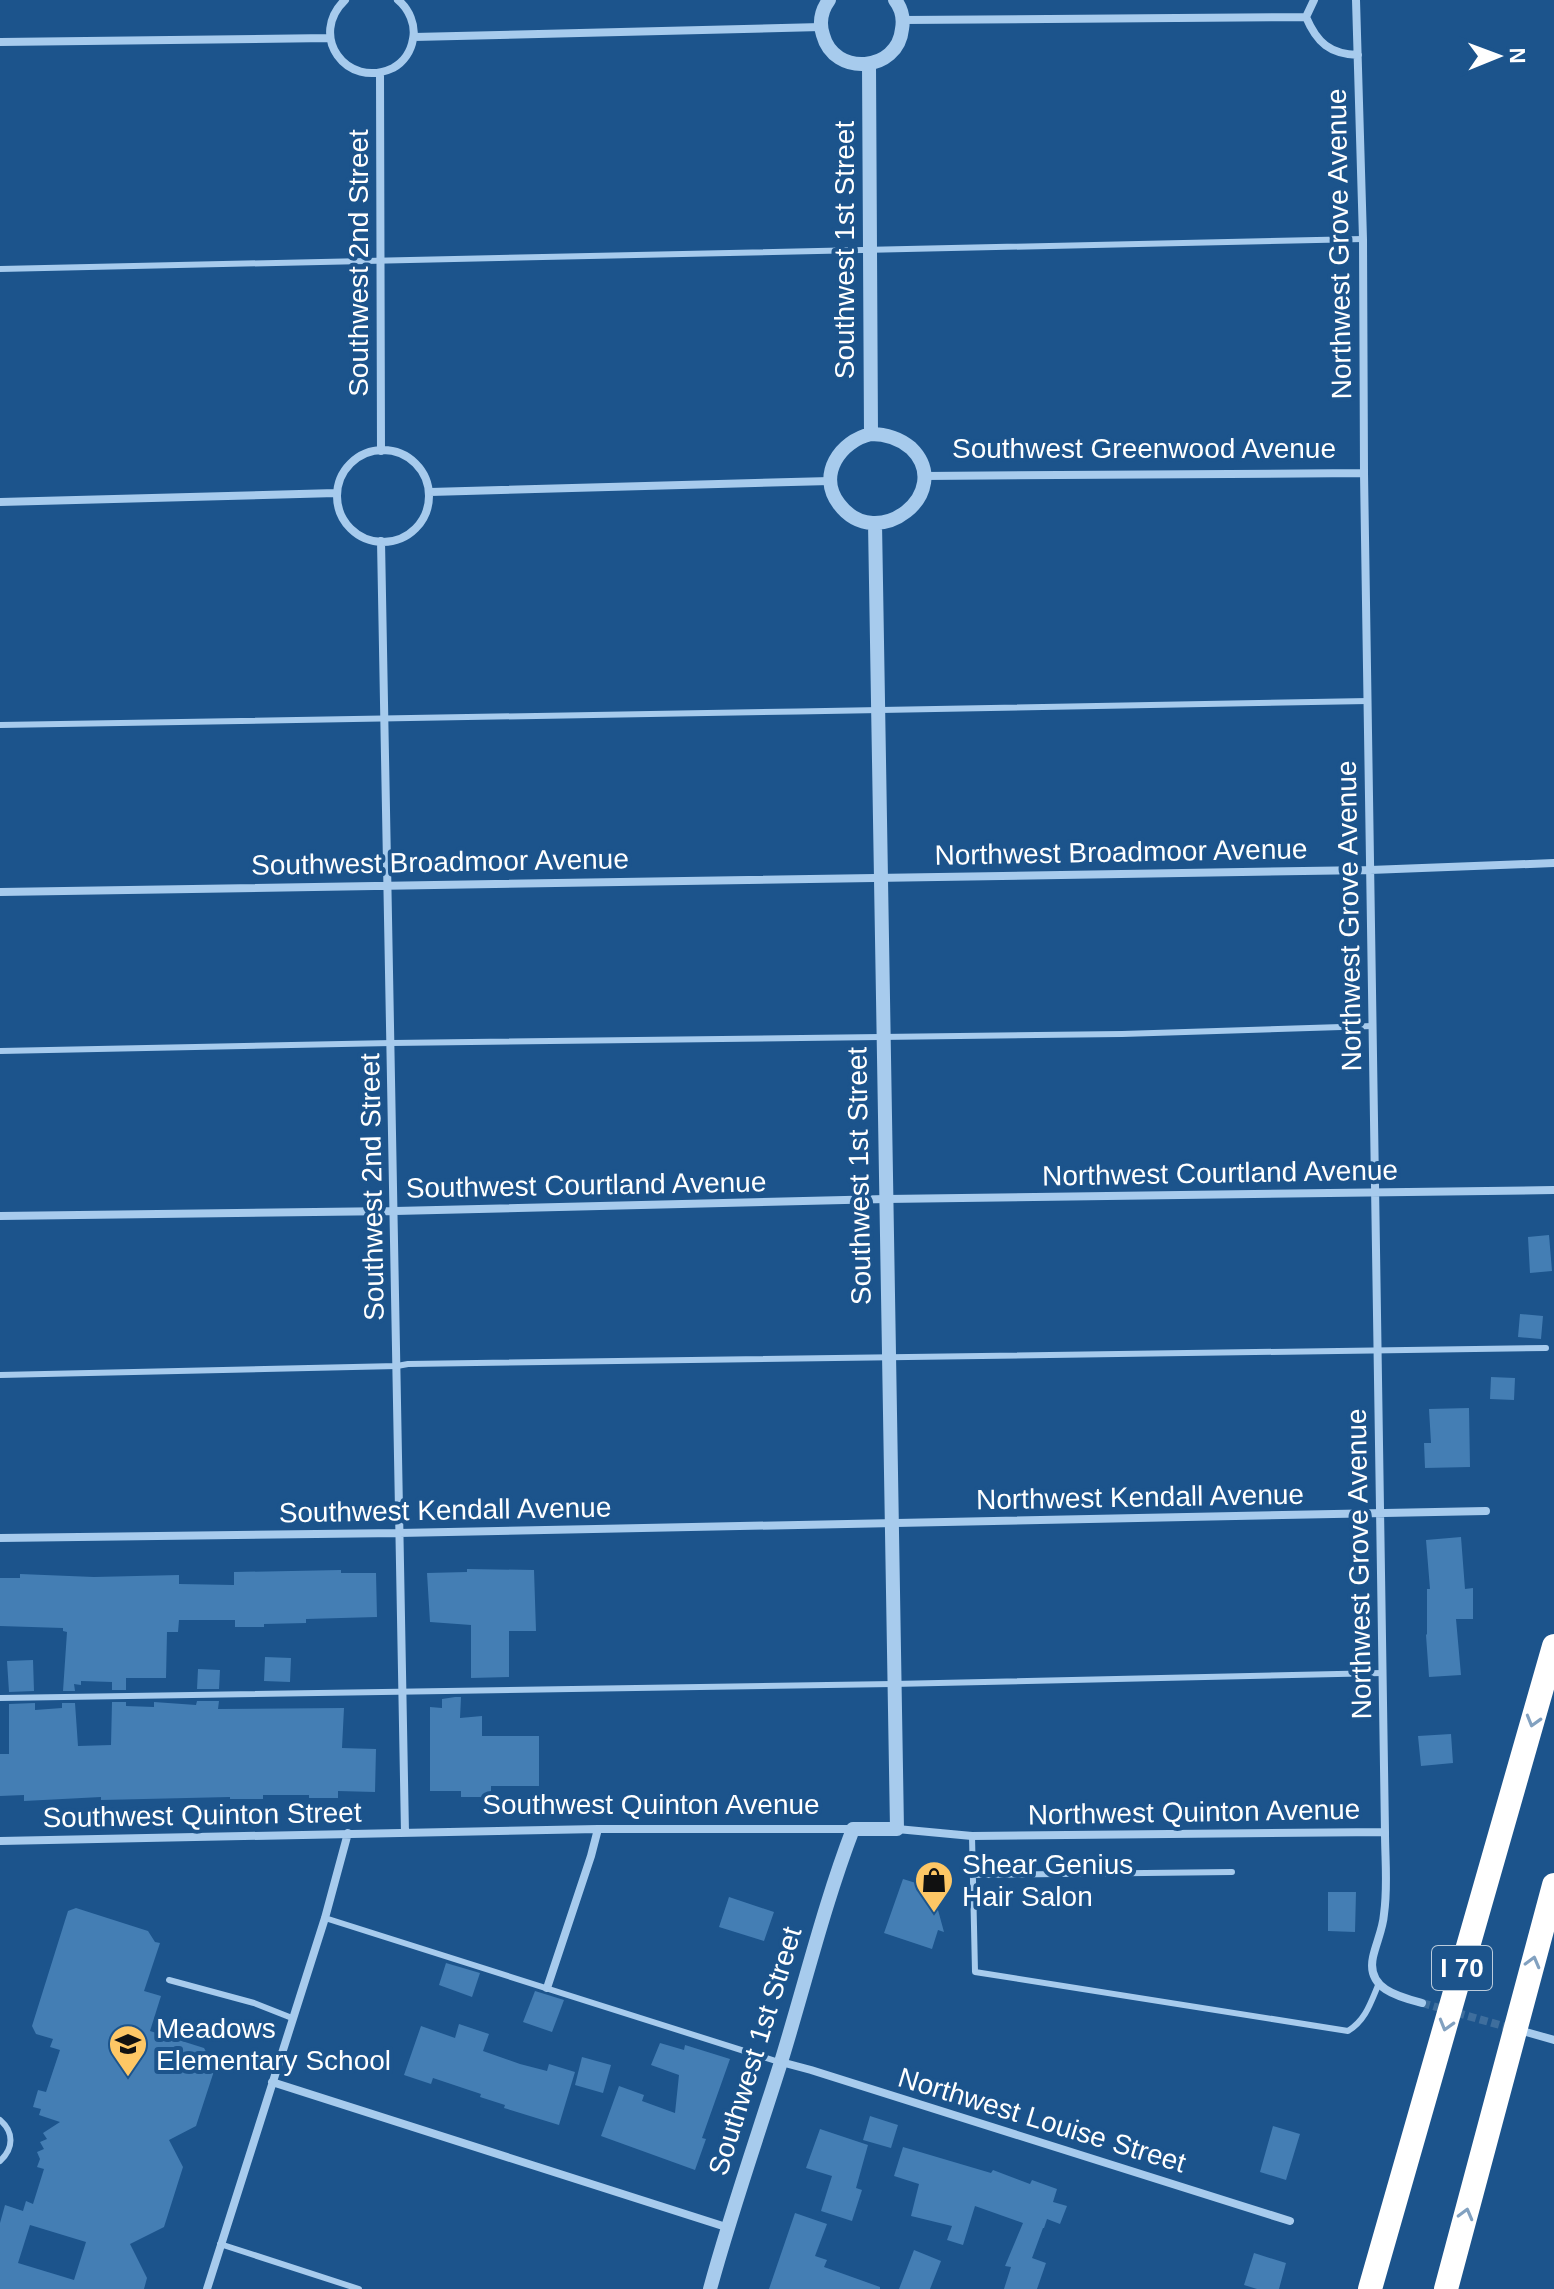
<svg xmlns="http://www.w3.org/2000/svg" width="1554" height="2289" viewBox="0 0 1554 2289" font-family="Arial,sans-serif">
<rect width="100%" height="100%" fill="#1c548c"/>
<path fill="#447eb4" fill-rule="evenodd" d="M1549,1235L1552,1271L1530,1273L1528,1237Z
M1520,1314L1543,1316L1541,1339L1518,1337Z
M1491,1377L1515,1378L1514,1400L1490,1399Z
M1469,1408L1470,1467L1425,1468L1424,1443H1431L1429,1409Z
M1461,1537L1465,1589L1473,1588V1619H1456L1461,1675L1429,1677L1426,1635L1427,1634V1589H1430L1426,1540Z
M467,1569L534,1570L536,1631H509V1677L471,1678V1625L430,1622L427,1573L467,1572Z
M341,1570V1573H376L377,1617L306,1619V1623L264,1624V1627H235V1620H179L178,1632H167L166,1678H126V1690H112V1682L81,1681V1685L74,1684L75,1691H63L67,1632L63,1631V1628L0,1626V1578H20V1574L94,1577L179,1575V1584L234,1585V1572Z
M265,1657L291,1658L290,1682L264,1681Z
M33,1660L34,1691L9,1692L7,1661Z
M198,1669L220,1670L219,1689H197Z
M455,1697H461L460,1718L482,1716V1736H539V1786H491V1797H461V1791H430V1707L442,1708V1699Z
M197,1701H219L218,1709L344,1708L342,1748L376,1749L375,1792L338,1791V1798H309V1795H263V1799H230V1797L101,1800V1797L24,1801V1795L0,1796V1754H9V1704L35,1703V1710L62,1708V1703H75L78,1746L111,1745L112,1702H126V1706L154,1707V1702L196,1705Z
M1451,1734L1453,1763L1421,1766L1418,1736Z
M903,1879L932,1888L944,1932L938,1930L932,1949L884,1933Z
M1328,1892H1356L1355,1932L1328,1931Z
M729,1897L774,1912L764,1941L719,1927Z
M76,1908L148,1931L155,1942L160,1943L144,1991L161,1996L150,2031L204,2048L215,2068L196,2126L169,2140L183,2167L164,2227L130,2244L147,2278L144,2289H0V2223L5,2205L23,2211L26,2201L33,2204L44,2169L37,2167L40,2159L37,2152L44,2149L40,2142L47,2139L43,2133L60,2122L39,2115L41,2109L33,2107L38,2090L46,2092L60,2050L50,2047L53,2039L36,2034L32,2026L68,1911ZM30,2225L86,2242L74,2280L18,2263Z
M446,1963L480,1973L472,1997L439,1985Z
M535,1991L564,2000L552,2032L523,2022Z
M459,2024L489,2034L483,2051L520,2064L547,2071L549,2064L575,2072L559,2125L504,2108L505,2105L480,2097L481,2094L433,2078L431,2084L404,2075L421,2026L455,2038Z
M660,2043L684,2050L685,2045L730,2059L702,2138L706,2139L695,2170L601,2136L619,2086L644,2095L642,2101L675,2113L679,2075L651,2065Z
M582,2057L611,2065L603,2093L575,2085Z
M870,2116L898,2125L891,2148L863,2140Z
M1273,2126L1300,2134L1286,2180L1260,2172Z
M820,2129L868,2145L856,2188L862,2190L852,2221L821,2211L832,2176L806,2168Z
M903,2147L991,2173L993,2170L1030,2184L1032,2180L1057,2189L1053,2202L1067,2206L1060,2224L1047,2219L1044,2228H1043L1032,2258L1046,2263L1037,2289H1004L1011,2267L1005,2266L1023,2223L975,2206L963,2245L947,2240L952,2226L911,2216L919,2184L894,2176Z
M795,2213L827,2224L815,2256L827,2260L824,2267L880,2287V2289H769Z
M914,2250L941,2261L930,2289H899Z
M1254,2253L1286,2263L1279,2289H1257L1244,2285Z"/>
<g fill="none" stroke-linecap="round" stroke-linejoin="round">
<path stroke="#3e6e9d" stroke-width="8" stroke-dasharray="8 4" stroke-linecap="butt" d="M1422,2003L1514,2029"/>
<path stroke="#a7cbed" stroke-width="6" d="M0,269L1363,239
M0,725C456,720 912,708 1368,701
M0,1051L392,1043L1122,1034L1373,1026
M0,1375L397,1366L408,1364L1546,1348
M0,1698L893,1684L1383,1673
M972,1836L975,1972L1348,2031C1366,2020 1371,2002 1379,1983
M972,1875L1232,1872
M325,1918L779,2062
M169,1980L254,2003L292,2018
M0,2120C14,2132 14,2148 0,2161
M220,2244L359,2289"/>
<path stroke="#a7cbed" stroke-width="8" d="M345,0C308,35 346,90 393,68C404,62 411,51 413,39C416,25 409,9 398,0
M1356,0L1363,239L1364,473L1385,1832C1385,1859 1388,1887 1384,1914C1383,1929 1376,1943 1373,1957C1366,1989 1399,1997 1422,2003
M1306,17L1314,0
M903,20L1306,17C1317,43 1330,54 1358,55
M414,37L821,27
M0,42L330,38
M380,74L381,451
M337 496a46 46 0 1 1 92 0a46 46 0 1 1-92 0Z
M924,476L1364,473
M430,492L830,481
M0,502L336,493
M381,541L405,1833
M0,892L1370,870L1554,863
M0,1216L395,1211L886,1199L1554,1190
M0,1538L399,1533L1486,1511
M897,1829L972,1836L1385,1832
M0,1841L598,1829H853
M547,1988L591,1856L598,1829
M1526,2032L1554,2040
M781,2062L811,2070L1290,2221
M272,2082L726,2227
M207,2289L325,1918L348,1833"/>
<path stroke="#a7cbed" stroke-width="14" d="M829,0C821,11 819,23 823,35C834,77 898,72 902,29C904,18 902,9 895,0
M869,65L871,434
M871,434C887,434 899,438 911,448C956,492 877,555 839,504C817,475 840,441 871,434Z
M710,2289C731,2212 757,2138 781,2062C805,1984 824,1905 853,1829H897L875,523"/>
<path stroke="#fff" stroke-width="24" d="M1370,2289L1554,1646
M1446,2289L1554,1885"/>
</g>
<defs><path id="oneway-chevron" d="M-2-3.5L2.5 0L-2 3.5" fill="none" stroke-width="1.6" stroke-linecap="round" stroke-linejoin="round" transform="scale(2)"/></defs>
<g stroke="#82a1c0">
<use href="#oneway-chevron" transform="translate(1533 1721) rotate(106)"/>
<use href="#oneway-chevron" transform="translate(1533 1962) rotate(-75)"/>
<use href="#oneway-chevron" transform="translate(1446 2025) rotate(106)"/>
<use href="#oneway-chevron" transform="translate(1466 2214) rotate(-75)"/>
</g>
<defs>
<g id="shop-pin" transform="scale(2)"><path d="M0 17L-7.5 6A9.5 9.5 0 1 1 7.5 6Z" fill="#fec765" stroke="#1c548c"/><path d="M-5-2.5h2.3a2.7 3.5 0 0 1 5.4 0H5L5.5 6h-11ZM-1.5-2.5h3a1.5 2.3 0 0 0-3 0Z" fill="#111"/></g>
<g id="school-pin" transform="scale(2)"><path d="M0 17L-7.5 6A9.5 9.5 0 1 1 7.5 6Z" fill="#fec765" stroke="#1c548c"/><path d="M0-5L7-2L0 1L-7-2ZM-4 1L0 2.5L4 1V4Q0 6-4 4Z" fill="#111"/></g>
</defs>
<g fill-rule="evenodd">
<use href="#shop-pin" x="934" y="1880"/>
<use href="#school-pin" x="128" y="2044"/>
</g>
<g text-anchor="middle" dominant-baseline="central" stroke-width="8" stroke-linejoin="round" paint-order="stroke">
<rect fill="#1c548c" stroke="#bbccdc" stroke-width="2" x="1432" y="1946" width="60" height="44" rx="6"/>
<g font-size="26" font-weight="bold" fill="#fff">
<text x="1462" y="1968">I 70</text>
</g>
<g font-size="28" fill="#fff" stroke="#1c548c">
<text transform="translate(1339 244) rotate(-91)">Northwest Grove Avenue</text>
<text transform="translate(844 250) rotate(-90)">Southwest 1st Street</text>
<text transform="translate(358 263) rotate(-90)">Southwest 2nd Street</text>
<text x="1144" y="448">Southwest Greenwood Avenue</text>
<text transform="translate(1121 852) rotate(-1)">Northwest Broadmoor Avenue</text>
<text transform="translate(440 862) rotate(-1)">Southwest Broadmoor Avenue</text>
<text transform="translate(1349 916) rotate(-91)">Northwest Grove Avenue</text>
<text transform="translate(1220 1173) rotate(-1)">Northwest Courtland Avenue</text>
<text transform="translate(859 1176) rotate(-91)">Southwest 1st Street</text>
<text transform="translate(586 1185) rotate(-1)">Southwest Courtland Avenue</text>
<text transform="translate(372 1187) rotate(-91)">Southwest 2nd Street</text>
<text transform="translate(1140 1497) rotate(-1)">Northwest Kendall Avenue</text>
<text transform="translate(445 1510) rotate(-1)">Southwest Kendall Avenue</text>
<text transform="translate(1359 1564) rotate(-91)">Northwest Grove Avenue</text>
<text x="651" y="1804">Southwest Quinton Avenue</text>
<text transform="translate(1194 1812) rotate(-1)">Northwest Quinton Avenue</text>
<text transform="translate(202 1815) rotate(-1)">Southwest Quinton Street</text>
<text transform="translate(755 2051) rotate(-73)">Southwest 1st Street</text>
<text transform="translate(1042 2120) rotate(17)">Northwest Louise Street</text>
</g>
<g font-size="28" fill="#fff" stroke="#1c548c" text-anchor="start">
<text x="962" y="1864">Shear Genius<tspan x="962" dy="32">Hair Salon</tspan></text>
<text x="156" y="2028">Meadows<tspan x="156" dy="32">Elementary School</tspan></text>
</g>
</g>
<g transform="translate(1498 56) rotate(89)" stroke="#1c548c" stroke-width="6" paint-order="stroke">
<path d="M0-6L14 30L0 20L-14 30Z" fill="#ffffff"/>
<text y="-12" font-size="22" font-weight="bold" text-anchor="middle" fill="#ffffff">N</text>
</g>
</svg>
